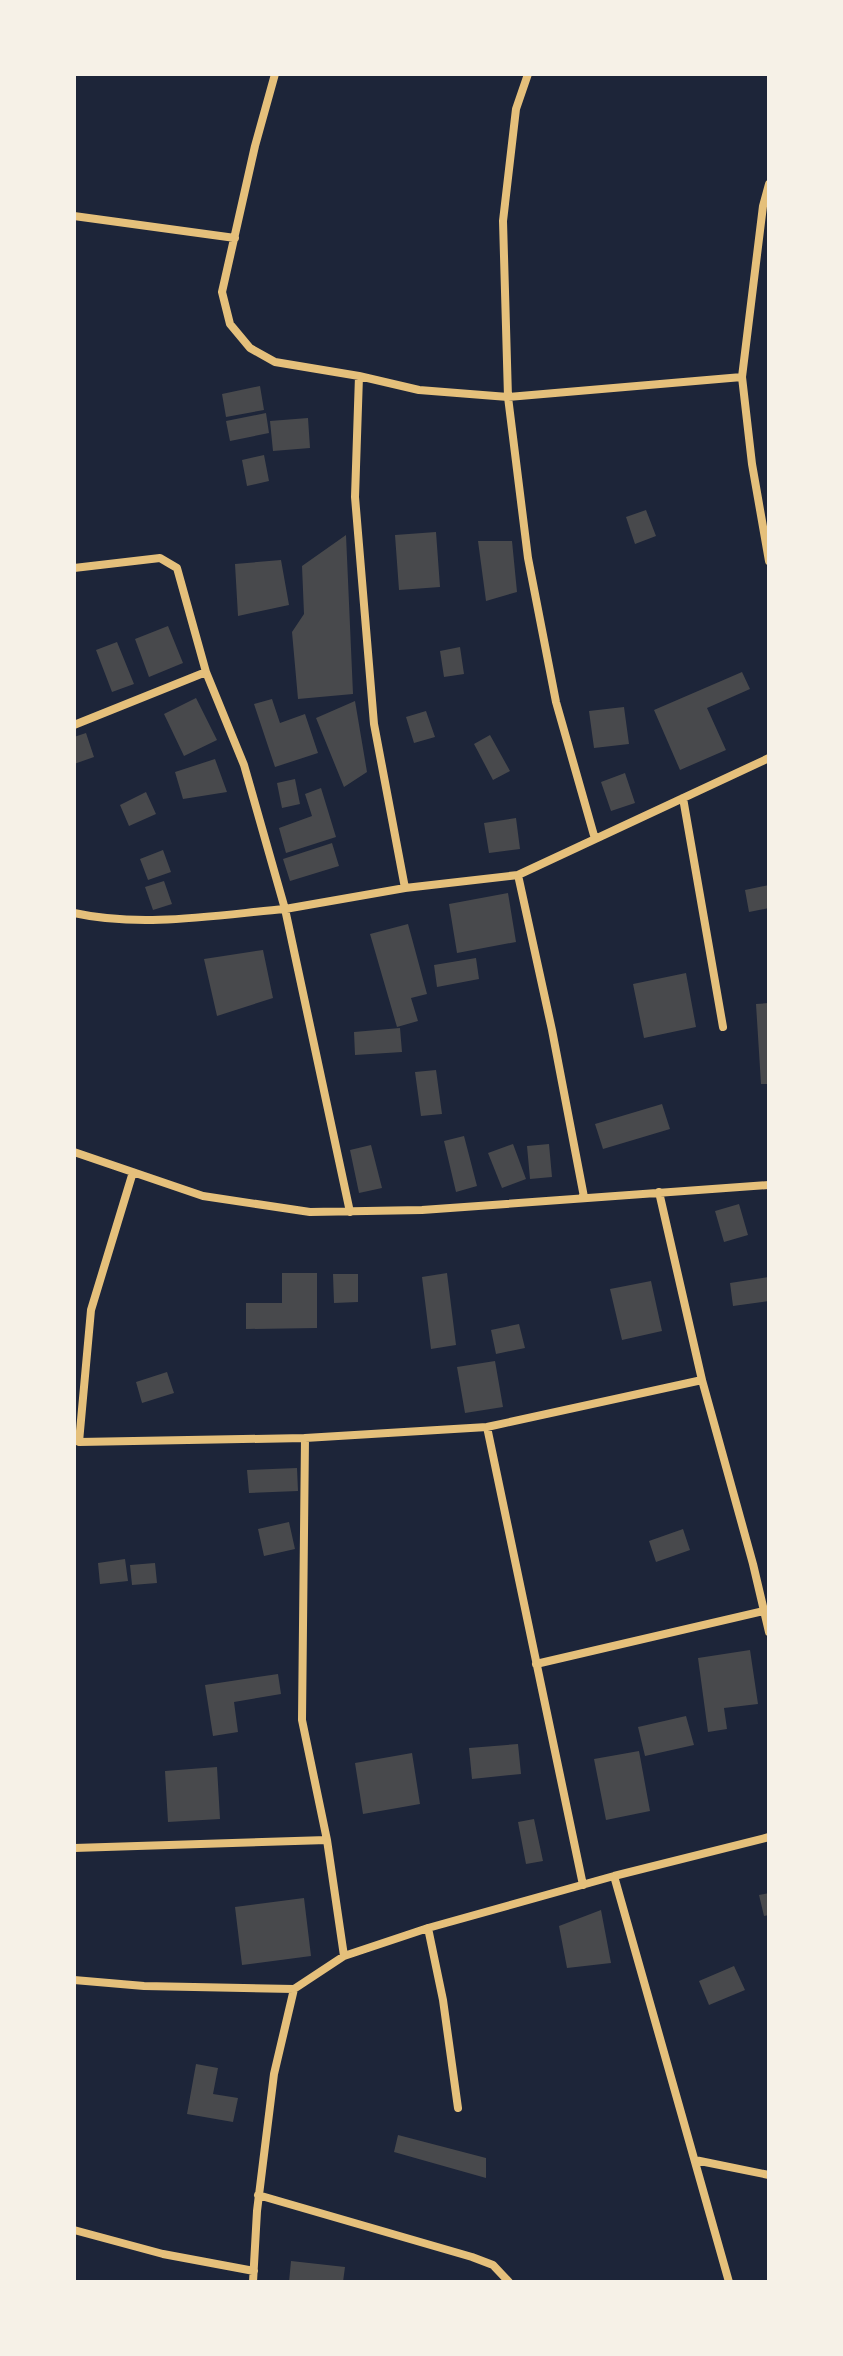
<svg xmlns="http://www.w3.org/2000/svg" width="843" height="2356" viewBox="0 0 843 2356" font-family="Commissioner,sans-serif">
<rect width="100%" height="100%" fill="#14213d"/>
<path fill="#1d2539" d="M74,74H769V2282H74Z"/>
<path fill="#48494c" d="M260,386L264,410L226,417L222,394Z
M266,413L269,433L230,441L226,421Z
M308,418L310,448L273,451L270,421Z
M264,455L269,481L247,486L242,460Z
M646,510L656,536L635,544L626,517Z
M436,532L440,587L399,590L395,535Z
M346,535L353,694L298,699L292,632L304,614L302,566Z
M478,541H512L517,592L486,601Z
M281,560L289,605L238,616L235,564Z
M168,626L183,663L149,677L135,639Z
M117,642L134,684L112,692L96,650Z
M460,647L464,674L444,677L440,651Z
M742,672L750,689L707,708L726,750L680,770L654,710Z
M196,698L217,740L184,756L164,714Z
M272,699L280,723L305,714L318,753L275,767L254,704Z
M355,701L367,772L344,787L316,718Z
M624,707L629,744L594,748L589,711Z
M426,711L435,737L414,743L406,717Z
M86,733L94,757L74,764V737Z
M490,735L510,771L493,780L474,744Z
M215,759L227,792L183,799L175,772Z
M625,773L635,803L611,811L601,782Z
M295,779L300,804L282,808L277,783Z
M321,788L336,837L286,853L279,828L312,816L305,794Z
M146,792L156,814L129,826L120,805Z
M516,818L520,849L489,853L484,823Z
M332,843L339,866L290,881L283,859Z
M163,850L171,872L148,880L140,859Z
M164,881L172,904L153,910L145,887Z
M769,885V908L749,912L745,890Z
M508,893L516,942L457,953L449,904Z
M408,924L427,994L411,998L418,1021L397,1027L370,934Z
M263,950L273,998L217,1016L204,959Z
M476,958L479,979L437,987L434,965Z
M686,973L696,1027L644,1038L633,984Z
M769,1003V1084H761L756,1004Z
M400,1028L402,1052L355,1055L354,1032Z
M436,1070L442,1114L421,1116L415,1072Z
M662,1104L670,1129L603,1149L595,1124Z
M464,1136L477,1186L456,1192L444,1141Z
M513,1144L526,1179L502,1188L488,1153Z
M549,1144L552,1177L530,1179L527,1146Z
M371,1145L382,1188L359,1193L350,1150Z
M739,1204L748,1235L724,1242L715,1211Z
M282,1273H317V1328L246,1329V1303H282Z
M447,1273L456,1345L431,1349L422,1277Z
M333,1274H358V1302L334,1303Z
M769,1277V1301L733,1306L730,1283Z
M651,1281L662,1331L622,1340L610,1289Z
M519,1324L525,1348L496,1354L491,1330Z
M495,1361L503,1407L465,1413L457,1367Z
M167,1372L174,1393L142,1403L136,1382Z
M297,1468L298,1491L249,1493L247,1470Z
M289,1522L295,1549L264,1556L258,1529Z
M683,1529L690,1550L656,1562L649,1541Z
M125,1559L128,1581L100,1584L98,1563Z
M155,1563L157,1583L132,1585L130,1565Z
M750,1650L758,1704L724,1708L727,1729L708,1732L698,1658Z
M278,1674L281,1694L234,1702L238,1732L213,1736L205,1685Z
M686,1716L694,1745L645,1756L638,1727Z
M518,1744L521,1774L472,1779L469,1748Z
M639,1751L650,1811L606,1820L594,1759Z
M412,1753L420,1804L363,1814L355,1763Z
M217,1767L220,1819L168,1822L165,1771Z
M534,1819L543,1861L526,1864L518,1822Z
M769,1893V1915L764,1916L759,1895Z
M304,1898L311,1956L242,1965L235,1907Z
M601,1910L611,1963L567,1968L559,1926Z
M734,1966L745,1990L709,2005L699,1981Z
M196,2064L218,2068L213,2094L238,2098L233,2122L187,2114Z
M398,2135L486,2158V2178L394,2152Z
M291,2261L345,2267L343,2282H289Z"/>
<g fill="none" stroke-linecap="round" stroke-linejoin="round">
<path stroke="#e5c07b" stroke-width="8" d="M275,74L255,146L222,292L230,324L250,348L275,362L359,376L419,390L508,397L742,377
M528,74L516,109L503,221L508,397L528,558L556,702L595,839
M769,184L763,206L742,377L752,464L769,561
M74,216L235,238
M359,376L355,497L374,724L405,888
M74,568L160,558L177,568L206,672L244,765L285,909C217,915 142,928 74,913
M74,725L206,672
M683,798L723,1027
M74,1152L203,1196L310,1212L422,1210L769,1185
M133,1172L91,1310L79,1442L305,1438
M659,1192L702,1380
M584,1197L552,1030L518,875L769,758
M350,1212L285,909L405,888L518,875
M487,1427L583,1885
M536,1664L764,1611
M74,1848L327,1840
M614,1876L428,1928L344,1956L327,1840L302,1720L305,1438L487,1427L702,1380L753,1564L769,1632
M428,1928L443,2000L458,2108
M74,1980L144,1986L294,1989
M695,2160L769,2175
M258,2195L472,2257L493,2265L509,2282
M74,2230L163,2254L254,2271
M253,2282L257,2211L274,2074L294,1989L344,1956
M729,2282L614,1876L769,1837"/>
</g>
<rect width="843" height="2356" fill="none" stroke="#f6f1e7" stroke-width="152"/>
</svg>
